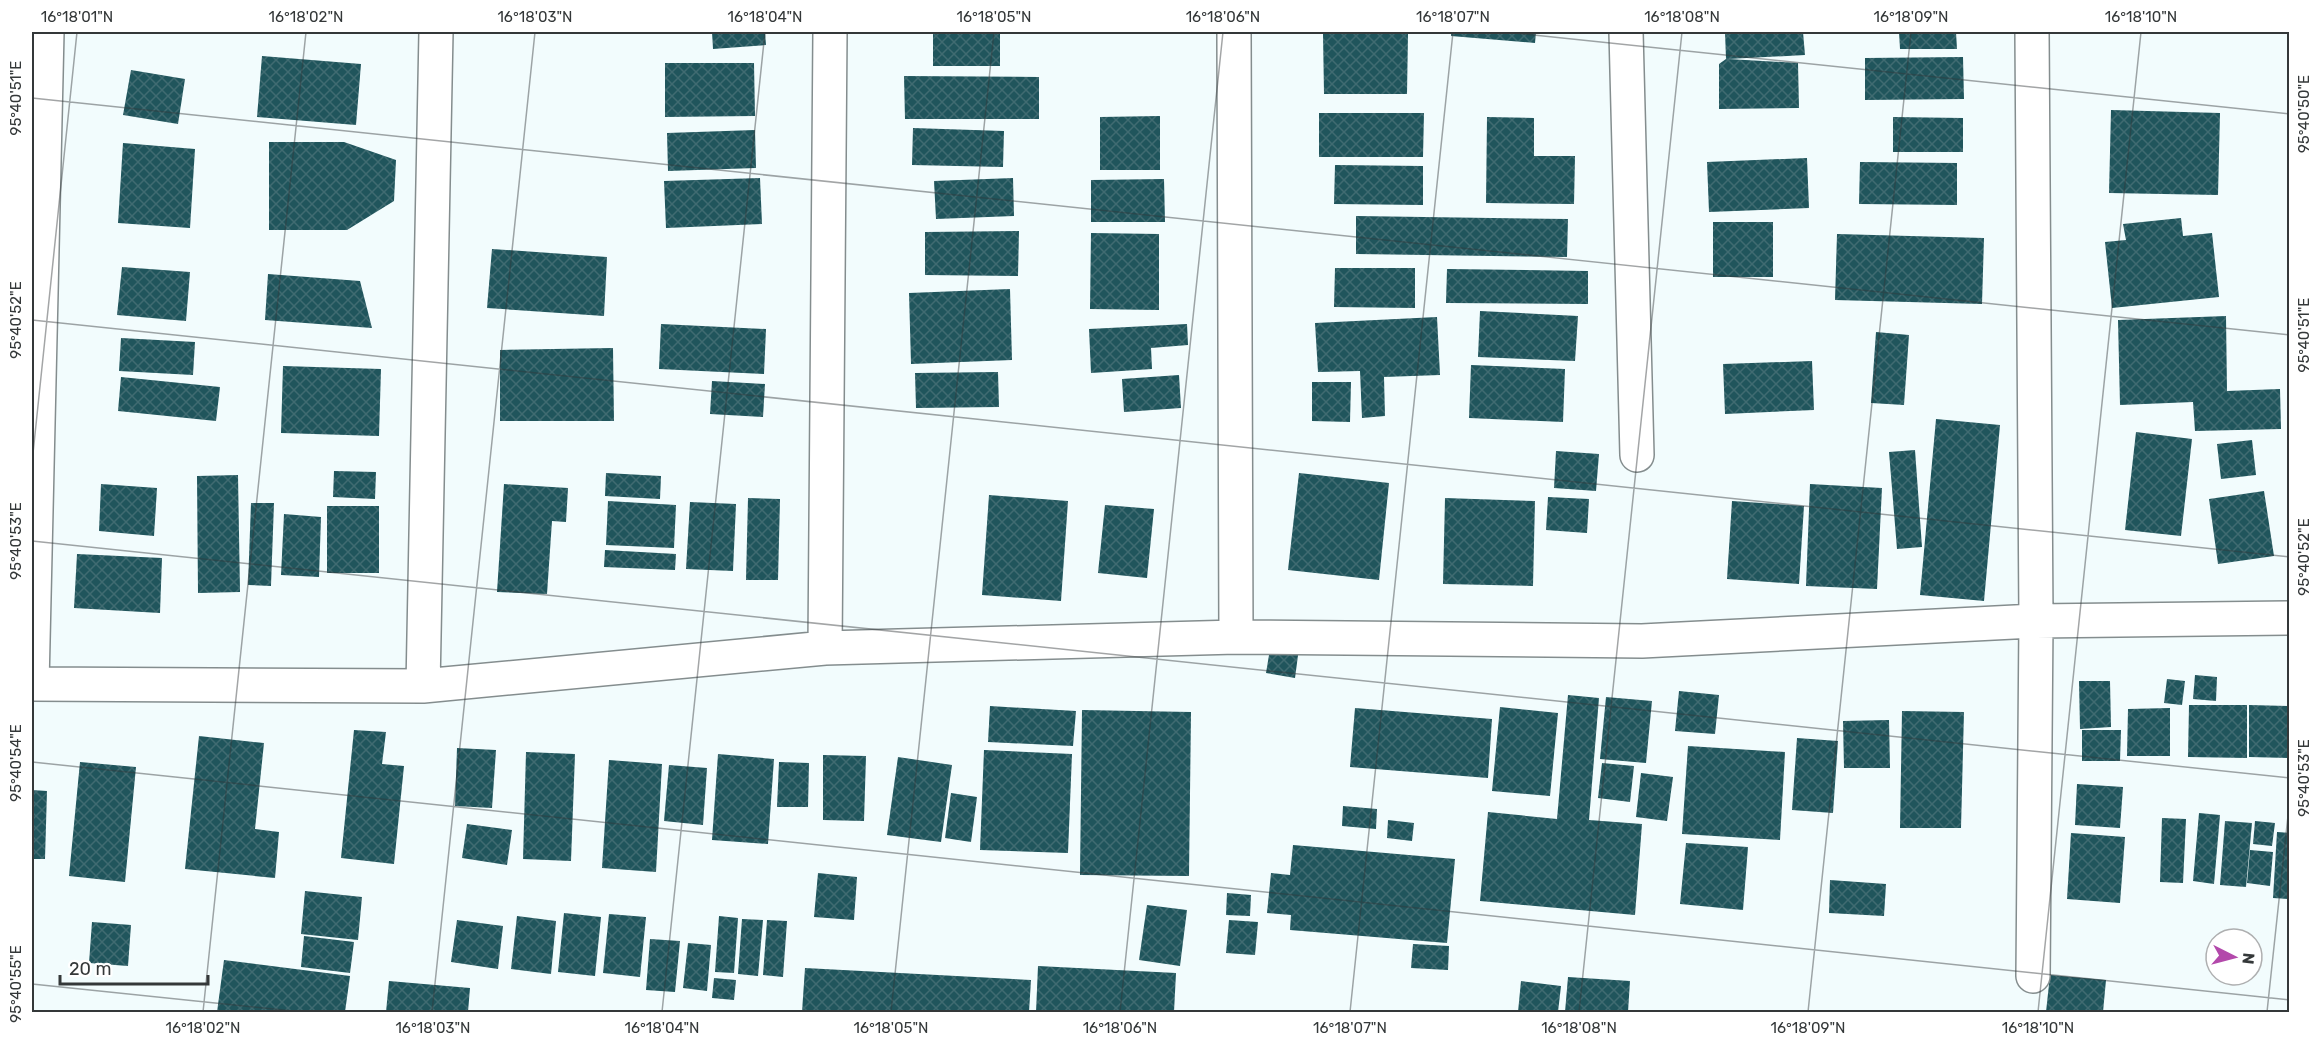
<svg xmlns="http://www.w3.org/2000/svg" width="2321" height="1044" viewBox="0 0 2321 1044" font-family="Rubik,sans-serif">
<defs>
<pattern id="building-cross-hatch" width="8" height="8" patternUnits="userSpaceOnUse" patternTransform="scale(1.5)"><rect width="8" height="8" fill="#20555c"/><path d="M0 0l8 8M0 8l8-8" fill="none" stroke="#406b71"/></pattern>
</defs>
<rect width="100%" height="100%" fill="#f2fcfd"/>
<path fill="url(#building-cross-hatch)" d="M712,32H765L766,45L713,49Z
M933,32H1000V66H933Z
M1451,32H1536L1535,43L1451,36Z
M1725,32H1803L1805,55L1728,59L1798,63L1799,108L1719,109V64L1726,59Z
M1899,32H1956L1957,49H1900Z
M1323,34H1408L1407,94H1324Z
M262,56L361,64L356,125L257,117Z
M1963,57L1964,99L1865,100V58Z
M665,63H754L755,116L665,117Z
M131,70L185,79L178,124L123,115Z
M904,76L1039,77V119H905Z
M2111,110L2220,113L2218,195L2109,193Z
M1319,113H1424L1423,157H1319Z
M1160,116V170H1100V117Z
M1487,117L1534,118V156H1575L1574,204L1486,203Z
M1893,117L1963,118V152H1893Z
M913,128L1004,131L1003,167L912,165Z
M755,130L756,168L668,171L667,133Z
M269,142H344L396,160L394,201L347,230H269Z
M123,143L195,149L190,228L118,223Z
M1807,158L1809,208L1709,212L1707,162Z
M1860,162L1957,163V205L1859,204Z
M1335,165L1423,166V205L1334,204Z
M760,178L762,224L666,228L664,181Z
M1013,178L1014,216L936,219L934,181Z
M1164,179L1165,222H1091V180Z
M1356,216L1568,219L1567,257L1356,254Z
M2181,218L2183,236L2212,233L2219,297L2112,308L2105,242L2126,240L2123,224Z
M1713,222H1773V277H1713Z
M1019,231L1018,276L925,275V232Z
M1091,233L1159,234V310L1090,309Z
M1837,234L1984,238L1982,304L1835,300Z
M492,249L607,257L604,316L487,308Z
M122,267L190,272L186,321L117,315Z
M1335,268H1415V308L1334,307Z
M1447,269L1588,271V304L1446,303Z
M268,274L360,281L372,328L265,320Z
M1010,289L1012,360L911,364L909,293Z
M1480,311L1578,316L1575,361L1478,357Z
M2226,316L2227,391L2280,389L2281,429L2195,431L2193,402L2120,405L2118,320Z
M1437,317L1440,375L1384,377L1385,416L1362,418L1360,371L1318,372L1315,323Z
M661,324L766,329L764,374L659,369Z
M1187,324L1188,345L1151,348L1152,369L1091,373L1089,329Z
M1876,332L1909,335L1904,405L1871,403Z
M121,338L195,342L193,375L119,371Z
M613,348L614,421H500V350Z
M1812,361L1814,410L1725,414L1723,364Z
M1471,365L1565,369L1563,422L1469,418Z
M283,366L381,369L379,436L281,433Z
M998,372L999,407L916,408L915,373Z
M1179,375L1181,408L1124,412L1122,379Z
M121,377L220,387L216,421L118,411Z
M712,381L765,384L763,417L710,414Z
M1312,382H1351L1350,422L1312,421Z
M1936,419L2000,425L1984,601L1920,595Z
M2136,432L2192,439L2181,536L2125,530Z
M2252,440L2256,475L2221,479L2217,444Z
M1915,450L1922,547L1897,549L1889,452Z
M1556,451L1599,454L1596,491L1554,488Z
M334,471L376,472L375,499L333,497Z
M606,473L661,476L660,499L605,496Z
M1299,473L1389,483L1379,580L1288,570Z
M238,475L240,592L198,593L197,476Z
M101,484L157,488L154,536L99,531Z
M504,484L568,488L566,522L552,521L547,594L497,592Z
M1810,484L1882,488L1877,589L1806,586Z
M2264,491L2274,556L2218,564L2209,499Z
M989,495L1068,501L1061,601L982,595Z
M1548,497L1589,499L1587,533L1546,530Z
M748,498L780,499L778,580H746Z
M1445,498L1535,501L1533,586L1443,584Z
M608,501L676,505L674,548L606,545Z
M1732,501L1804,506L1799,584L1727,579Z
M690,502L736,504L733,571L686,569Z
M251,503H274L271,586L248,585Z
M1105,505L1154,509L1147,578L1098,573Z
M327,506H379V573H327Z
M284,514L321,517L319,577L281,575Z
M605,550L676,554L675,570L604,567Z
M77,554L162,558L160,613L74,608Z
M1271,643L1299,648L1295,678L1266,673Z
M2195,675L2217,677L2216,701L2193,699Z
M2167,679L2185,681L2182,705L2164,703Z
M2079,681H2110L2111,727L2080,729Z
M1679,691L1719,695L1715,734L1675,731Z
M1568,695L1599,698L1589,820L1642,824L1635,915L1480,901L1488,812L1557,819Z
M1606,697L1652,701L1646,763L1600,759Z
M2189,705H2247V758L2188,757Z
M2249,705L2290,706V758L2249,757Z
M990,706L1076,711L1073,746L988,742Z
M1500,707L1558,713L1550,796L1492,791Z
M1355,708L1492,719L1488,778L1350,767Z
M2170,708V756H2127L2128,709Z
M1082,710L1191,712L1189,876L1080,875Z
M1902,711L1964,712L1961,828H1900Z
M1889,720L1890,768H1844L1843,721Z
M354,730L386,732L382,764L404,766L394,864L341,858Z
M2082,730H2121L2120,761H2082Z
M199,736L264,743L255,829L279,832L275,878L185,869Z
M1797,738L1838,741L1833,813L1792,810Z
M1688,746L1785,752L1780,840L1682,834Z
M457,748L496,750L492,808L455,806Z
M984,750L1072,754L1068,853L980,850Z
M526,752L575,754L571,861L523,859Z
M718,754L774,759L768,844L712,840Z
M823,755L866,756L864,821L823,820Z
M898,757L952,765L941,842L887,835Z
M609,760L662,764L656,872L602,868Z
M80,762L136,767L125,882L69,876Z
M779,762L809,763L808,807H777Z
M1602,763L1634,766L1630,802L1598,798Z
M669,765L707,768L703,825L664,821Z
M1641,773L1673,777L1667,821L1636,817Z
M2077,784L2123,787L2120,828L2075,825Z
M32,790L47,791L45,859H32Z
M951,793L977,797L971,842L945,838Z
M1343,806L1377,809L1376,829L1342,826Z
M2199,813L2220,815L2214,884L2193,881Z
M2162,818L2186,819L2183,883L2160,882Z
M1388,820L1414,823L1412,841L1387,838Z
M2225,821L2252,823L2246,887L2220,885Z
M2255,821L2275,823L2272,846L2253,844Z
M467,824L512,830L507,865L462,858Z
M2277,832L2290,833V899L2273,898Z
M2071,833L2125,837L2120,903L2067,899Z
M1686,843L1748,847L1743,910L1680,904Z
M1293,845L1455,859L1447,943L1290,930L1291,915L1267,913L1271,873L1290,875Z
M2250,850L2273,852L2270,886L2247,883Z
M818,873L857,877L854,920L814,917Z
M1830,880L1886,884L1884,916L1829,913Z
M305,891L362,897L358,940L301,934Z
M1227,893L1251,895L1250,916L1226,915Z
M1147,905L1187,910L1180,966L1139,960Z
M564,913L601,917L595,976L558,972Z
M609,914L646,917L640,977L603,973Z
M517,916L556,921L551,974L511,969Z
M719,916L738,918L734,973L715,972Z
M742,919L763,920L758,976L738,974Z
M457,920L503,926L498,969L451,962Z
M767,920L787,921L783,977L763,975Z
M1229,920L1258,922L1255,955L1226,953Z
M92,922L131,925L128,966L89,963Z
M304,936L354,942L350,973L301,967Z
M650,939L680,941L675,992L646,990Z
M688,943L711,945L707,991L683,988Z
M1413,944L1449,946L1448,970L1411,968Z
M224,960L350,976L345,1012H217Z
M1038,966L1176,973L1174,1012H1036Z
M805,968L1031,980L1029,1012H802Z
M2050,975L2106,980L2103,1012H2046Z
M1568,977L1630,981L1628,1012H1565Z
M714,978L736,980L734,1000L712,998Z
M389,981L470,988L468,1012H386Z
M1521,981L1561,986L1558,1012H1518Z"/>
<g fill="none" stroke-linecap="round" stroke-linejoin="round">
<g stroke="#848d8e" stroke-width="36">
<path id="street" d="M1234,32L1236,637
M1626,32L1637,455
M2032,32L2036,621L2033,976
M825,648L830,32
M32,684L423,686L825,648L1236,637L1642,641L2036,621L2290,618
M32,684L47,32
M423,686L436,32"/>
</g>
<use href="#street" stroke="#fff" stroke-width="33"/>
</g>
<path fill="none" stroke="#343839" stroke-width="1.5" stroke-opacity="0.45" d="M1505,32L2290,114M32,98L2290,335M32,320L2290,557M32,463L77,32M32,541L2290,778M32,762L2290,1000M32,984L303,1012M203,1012L306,32M432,1012L535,32M662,1012L765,32M891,1012L994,32M1120,1012L1223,32M1350,1012L1453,32M1579,1012L1682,32M1808,1012L1911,32M2038,1012L2141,32M2267,1012L2290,797"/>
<rect width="2321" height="1044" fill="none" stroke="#ffffff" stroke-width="66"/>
<g transform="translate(2234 957) rotate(96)"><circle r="28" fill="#ffffff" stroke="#aeafb0" stroke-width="1.5"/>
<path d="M0-4.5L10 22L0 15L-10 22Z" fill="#b349ab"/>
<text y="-9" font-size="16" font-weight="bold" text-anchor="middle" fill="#343839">N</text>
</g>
<path d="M60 975v9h148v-9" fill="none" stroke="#343839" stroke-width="3"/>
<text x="69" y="975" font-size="18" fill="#343839" stroke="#ffffff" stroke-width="4.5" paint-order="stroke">20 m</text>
<rect x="33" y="33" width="2255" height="978" fill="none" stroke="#343839" stroke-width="2"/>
<g font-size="15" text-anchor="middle" fill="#343839">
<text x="77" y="22">16°18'01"N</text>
<text x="306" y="22">16°18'02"N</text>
<text x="535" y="22">16°18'03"N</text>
<text x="765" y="22">16°18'04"N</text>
<text x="994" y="22">16°18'05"N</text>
<text x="1223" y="22">16°18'06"N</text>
<text x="1453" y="22">16°18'07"N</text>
<text x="1682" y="22">16°18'08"N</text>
<text x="1911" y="22">16°18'09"N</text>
<text x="2141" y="22">16°18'10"N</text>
<text transform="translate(16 98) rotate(-90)" y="5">95°40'51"E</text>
<text transform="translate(2304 114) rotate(-90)" y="5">95°40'50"E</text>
<text transform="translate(16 320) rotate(-90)" y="5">95°40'52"E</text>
<text transform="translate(2304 335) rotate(-90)" y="5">95°40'51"E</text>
<text transform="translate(16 541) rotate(-90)" y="5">95°40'53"E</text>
<text transform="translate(2304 557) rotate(-90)" y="5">95°40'52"E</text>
<text transform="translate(16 763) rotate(-90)" y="5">95°40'54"E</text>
<text transform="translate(2304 778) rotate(-90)" y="5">95°40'53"E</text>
<text transform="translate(16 984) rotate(-90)" y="5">95°40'55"E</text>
<text x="203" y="1033">16°18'02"N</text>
<text x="433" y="1033">16°18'03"N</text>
<text x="662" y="1033">16°18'04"N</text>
<text x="891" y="1033">16°18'05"N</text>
<text x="1120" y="1033">16°18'06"N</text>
<text x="1350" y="1033">16°18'07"N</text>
<text x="1579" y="1033">16°18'08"N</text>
<text x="1808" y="1033">16°18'09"N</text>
<text x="2038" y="1033">16°18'10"N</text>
</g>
</svg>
